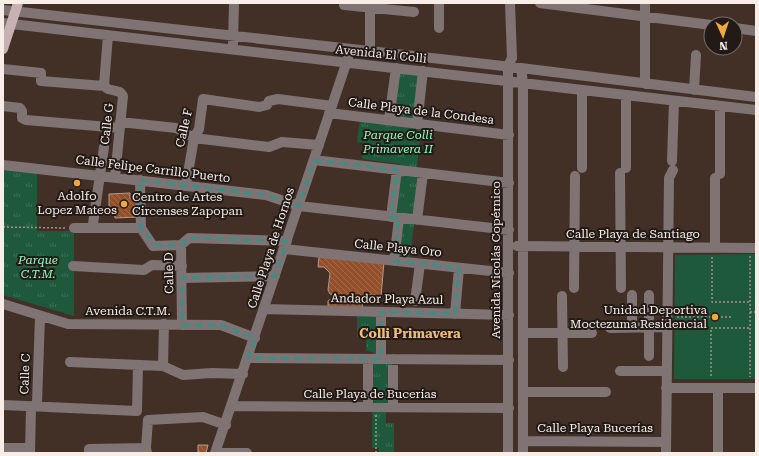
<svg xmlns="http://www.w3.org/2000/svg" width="759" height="456" viewBox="0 0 759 456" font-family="'Roboto Serif',serif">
<defs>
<pattern id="park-tufts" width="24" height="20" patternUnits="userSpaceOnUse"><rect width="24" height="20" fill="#1d593a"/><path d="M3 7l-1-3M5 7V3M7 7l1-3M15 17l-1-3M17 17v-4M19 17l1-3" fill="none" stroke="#3f7156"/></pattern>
<pattern id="building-back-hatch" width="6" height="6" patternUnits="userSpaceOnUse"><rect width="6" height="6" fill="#94502b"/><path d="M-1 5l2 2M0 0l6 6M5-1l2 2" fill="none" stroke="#a46a4a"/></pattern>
</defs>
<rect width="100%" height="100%" fill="#423027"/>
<path fill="#1d593a" d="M756,254V379H674L675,255Z"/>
<path fill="url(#park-tufts)" d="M399,73L420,75L422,126L416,174L420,175L410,257L390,254L400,164L362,159L364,143L357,142L360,118L394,122Z
M3,169L37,172V231H74V316L3,295Z
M357,314H386L385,362L392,363L391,411H386V423H394V453H379V448H372L373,352L366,351V337H357Z"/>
<path fill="url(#building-back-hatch)" stroke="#b19a8f" d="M130,193V199L138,198V217L115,218L114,209H109V194Z
M319,257L384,262L381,296L363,294L362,310L328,308V301L336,295L330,294L328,290L330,273L324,267H318Z
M198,445H208L206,453H198Z"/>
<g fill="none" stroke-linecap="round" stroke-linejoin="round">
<path stroke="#a0918a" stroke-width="1.5" stroke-dasharray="2 2" stroke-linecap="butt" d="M3,227L66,228
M750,256V377
M712,257V302H750
M750,312H756
M677,317H733
M711,376V328H750
M376,415V453"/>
<path stroke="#7f7374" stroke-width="10" d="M439,3V28
M540,3L711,25
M645,3V84
M344,5L414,12
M3,10L521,68L756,97
M3,23L756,110
M735,28L756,31
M233,44L234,3
M370,52V3
M521,68L523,83V453
M3,69L41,73V81L104,86
M104,86L108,89L120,92L123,96L115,177
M104,86L108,35
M694,90L696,55
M3,106L20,108L22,111V118L26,120L120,128
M720,106V174
M329,113L509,135
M389,120L396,68
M120,122L176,128L194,138L269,147L282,142L319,145
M417,124L423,71
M314,160L509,183
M672,161L674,101
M3,165L266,195L299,206L509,230
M582,168V90
M626,168V95
M620,173L621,288
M715,178V247
M140,180L141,228
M186,185L194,138L199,129L203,99L259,107L267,105L269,101L278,99L332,106
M391,217L397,170
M417,220L423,173
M93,224L104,147
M74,228H141
M141,228L153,246
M181,245L189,238L287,241
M181,245L182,325
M153,246L181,245
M517,246L756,248
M284,249L509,273
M394,261L399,218
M73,266L144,270L152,265L182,266
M182,278L275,276
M574,288L575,176
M632,295V328
M562,296L563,367
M415,301L420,264
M3,304L68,324L221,325L255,338
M264,309L509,315
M455,314L459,268
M610,328L667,327
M524,333H592
M649,356V295
M248,358L509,360
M368,359V407
M381,359V312
M70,362L163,366L183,375L212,373L243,374
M163,366L164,324
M620,371H667
M666,388H756
M523,392H606
M3,405L137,411L138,366
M232,406L509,408
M393,407V359
M523,441L666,442
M3,448H30
M30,453L31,408L37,403L40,317
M89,453V449L146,448
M147,453L146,448L148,420L203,417L226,425
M215,453L348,58
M215,453H247
M508,453V66L512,58L510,3
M666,453L669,178L673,170
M718,453V388"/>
<path stroke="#c8b1b2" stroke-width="10" d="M3,49L18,3"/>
</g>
<path fill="none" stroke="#3e8e86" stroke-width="3" stroke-dasharray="8 5" stroke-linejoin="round" d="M314,160L397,170L391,217L399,218L394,261L459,268L455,314L381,312V359L248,358L255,338L221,325H182V278L275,276L287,241L189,238L181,245H155L141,228L140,180L266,195L299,206Z"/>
<g fill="#eea83c" stroke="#221a16" stroke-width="1.5">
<circle cx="77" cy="183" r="4"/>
<circle cx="124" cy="204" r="4"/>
<circle cx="715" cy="317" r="4"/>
</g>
<g text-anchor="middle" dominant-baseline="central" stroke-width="4" stroke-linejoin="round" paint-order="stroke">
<g font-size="12" fill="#f9ede7" stroke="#221a16">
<text transform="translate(381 54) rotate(6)">Avenida El Colli</text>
<text transform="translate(421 111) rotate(7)">Calle Playa de la Condesa</text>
<text transform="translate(107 124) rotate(-84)">Calle G</text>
<text transform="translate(184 128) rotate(-77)">Calle F</text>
<text transform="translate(153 169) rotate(7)">Calle Felipe Carrillo Puerto</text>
<text x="633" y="234">Calle Playa de Santiago</text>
<text transform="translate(271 248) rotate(-72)">Calle Playa de Hornos</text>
<text transform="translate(398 248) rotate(6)">Calle Playa Oro</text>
<text transform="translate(496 260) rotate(-90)">Avenida Nicolás Copérnico</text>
<text transform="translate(169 273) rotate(-91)">Calle D</text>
<text transform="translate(387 299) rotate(1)">Andador Playa Azul</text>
<text x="128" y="311">Avenida C.T.M.</text>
<text transform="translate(25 374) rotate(-88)">Calle C</text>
<text x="370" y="394">Calle Playa de Bucerías</text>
<text x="595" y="428">Calle Playa Bucerías</text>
</g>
<g font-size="12" font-style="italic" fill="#8ffdbf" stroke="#221a16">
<text x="398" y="135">Parque Colli<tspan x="398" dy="14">Primavera II</tspan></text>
<text x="38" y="260">Parque<tspan x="38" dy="14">C.T.M.</tspan></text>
</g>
<g font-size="12" fill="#f9ede7" stroke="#221a16">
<text x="77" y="196">Adolfo<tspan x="77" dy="14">Lopez Mateos</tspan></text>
<text x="132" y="197" text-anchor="start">Centro de Artes<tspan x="132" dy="14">Circenses Zapopan</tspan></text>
<text x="707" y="310" text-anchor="end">Unidad Deportiva<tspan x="707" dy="14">Moctezuma Residencial</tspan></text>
</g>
<g font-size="13" font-weight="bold" fill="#edbc7b" stroke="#221a16">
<text x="410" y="333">Colli Primavera</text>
</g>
</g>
<rect width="759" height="456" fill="none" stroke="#f9ede7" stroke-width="8"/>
<g transform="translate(723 36) rotate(177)"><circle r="19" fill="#221a16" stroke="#786e6a"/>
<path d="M0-3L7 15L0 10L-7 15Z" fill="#eea83c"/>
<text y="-6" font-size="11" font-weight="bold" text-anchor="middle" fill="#f9ede7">N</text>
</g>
</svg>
